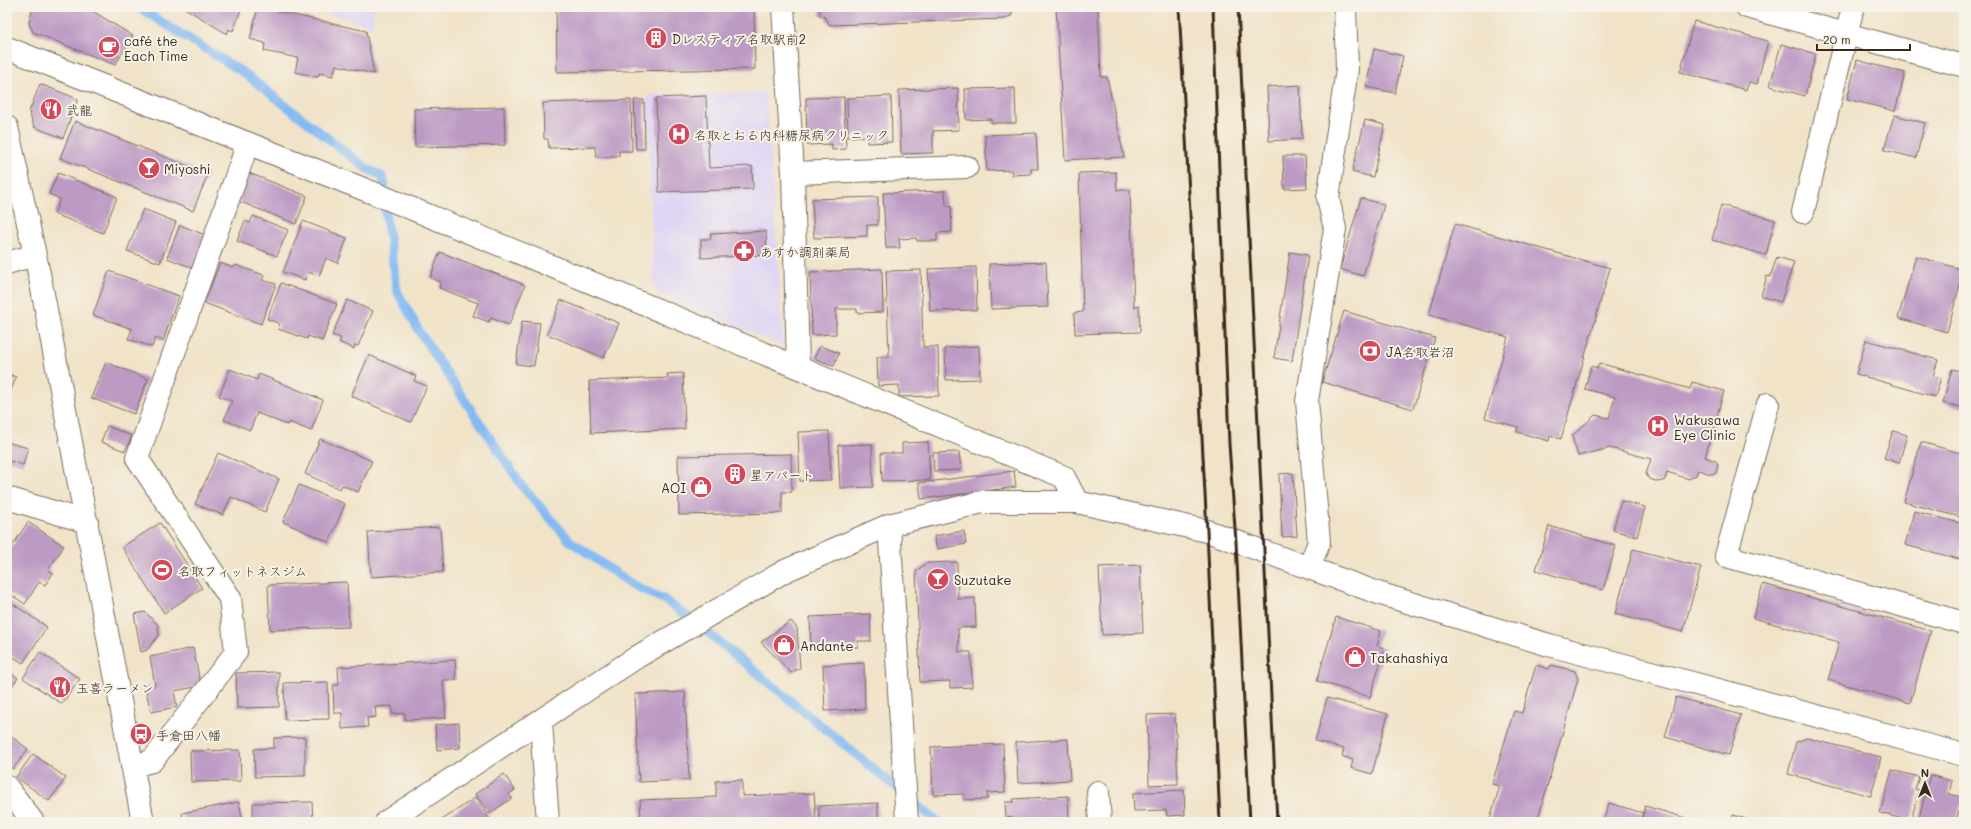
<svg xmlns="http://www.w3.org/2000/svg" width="1971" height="829" viewBox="0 0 1971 829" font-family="Mali,'Klee One',sans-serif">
<rect width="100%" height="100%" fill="#f7f3e8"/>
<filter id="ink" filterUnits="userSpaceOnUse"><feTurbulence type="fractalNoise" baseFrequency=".025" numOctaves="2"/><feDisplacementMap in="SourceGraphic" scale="8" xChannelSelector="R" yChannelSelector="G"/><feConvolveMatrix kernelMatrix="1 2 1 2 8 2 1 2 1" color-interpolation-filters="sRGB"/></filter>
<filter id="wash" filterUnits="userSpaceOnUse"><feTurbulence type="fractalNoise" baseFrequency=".012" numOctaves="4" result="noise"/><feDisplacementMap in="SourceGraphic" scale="16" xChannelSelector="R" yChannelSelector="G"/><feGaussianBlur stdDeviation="0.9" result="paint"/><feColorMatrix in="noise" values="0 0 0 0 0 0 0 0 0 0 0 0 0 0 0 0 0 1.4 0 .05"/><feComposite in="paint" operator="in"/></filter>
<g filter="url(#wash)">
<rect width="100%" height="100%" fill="#f0e3c8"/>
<path fill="#dfd4f4" d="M302,7H374L373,27L354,21Z
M766,93L784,347L654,291L647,95Z"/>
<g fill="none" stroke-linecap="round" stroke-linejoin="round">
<path stroke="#83baf3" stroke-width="9" d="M138,7L244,73L366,168L382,176L385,185
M385,210L397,291L422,336L522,486L570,541L633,585L665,600L706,631L938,822"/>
</g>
<g id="blocks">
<path fill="#bc9ac4" d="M33,7H86L133,36L115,65L33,32L29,23Z
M183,7H242L233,31L229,29L227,34Z
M258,7L366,31L374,74L336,65L333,76L319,73L318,77L295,72L298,58L264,51L265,43L250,39Z
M556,7H754L755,69L557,72Z
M820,7H1012V15L1005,19L830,25L824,16H820Z
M1056,7H1098L1101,77H1107L1124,157L1065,160Z
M1694,21L1768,41L1757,84L1749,82L1746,90L1680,72Z
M1781,44L1816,54L1805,96L1770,86Z
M1374,49L1403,56L1395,93L1366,87Z
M1857,60L1905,73L1895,111L1847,99Z
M40,84L78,99L63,138L34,127L29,112Z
M1300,85L1302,139L1269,141L1267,87Z
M958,88L959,130L933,131V153L901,154L899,90Z
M1015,88L1016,123H991V119L966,120L965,89Z
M706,96L709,168L752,166L753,189L659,192L656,98Z
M891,96L892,142L867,143V136L848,137L847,98Z
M844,97L846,149L832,150V144L807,145L806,98Z
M631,100L632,151H619V156L596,157L595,147L549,148L548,139H544L543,103Z
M634,100H644L645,149H636Z
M504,107L505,145L415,147L414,109Z
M1894,115L1925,123L1916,158L1884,150Z
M1365,120L1385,125L1373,177L1352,172Z
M75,121L208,174L193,211L60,158Z
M1036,133L1038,169H1031V174L1012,175L1011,170L987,171L985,135Z
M1283,156H1305L1307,188L1284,189Z
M1116,172L1117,190H1130L1134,307L1139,306L1140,332L1075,334L1074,313L1083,312L1079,173Z
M58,173L117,197L103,233L54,214L60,199L49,194Z
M249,173L307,196L296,224L238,201Z
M945,191L946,206H951L952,232L937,233V241H917L916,238L899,239L900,248H886L883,193Z
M878,197V225H867V236L814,238L812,199Z
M1361,198L1384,205L1363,276L1340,269Z
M1721,205L1775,220L1766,255L1712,240Z
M143,209L176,222L160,263L127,251Z
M253,216L288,230L277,256L237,241L245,221L250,223Z
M303,221L347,238L338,263L326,258L319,276L308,272L305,280L283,272Z
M1455,224L1610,268L1561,439L1550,436L1549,441L1517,432L1518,427L1485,418L1508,337L1429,315Z
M180,225L205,235L193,268L167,258Z
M766,231L767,255L701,258V239H711L710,234Z
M440,252L525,285L509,325L491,318L489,322L473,316L478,303L439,288L441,282L430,278Z
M1290,252L1308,255L1292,361L1274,358Z
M1916,256L1964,270L1947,332L1898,318Z
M1777,257L1794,262L1781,302L1761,296L1767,276L1770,277Z
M1046,262L1048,307L991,309L989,264Z
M220,263L234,268L235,265L264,275L262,280L276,284L261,324L204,303Z
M976,267L977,310L930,311L928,269Z
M882,269L883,312L857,313V309H836V334L812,335L810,272Z
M921,270L923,347H938L939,396L899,397V385L878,386L877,357H889L886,271Z
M109,271L179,296L163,341L155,338L152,347L128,339L132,329L93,315Z
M281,283L337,304L322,341L308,336L307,339L278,329L280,324L267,319Z
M347,300L373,311L358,346L355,345L354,349L339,342L341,338L332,335Z
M561,300L619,323L604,358L547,334Z
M1344,311L1435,338L1413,409L1322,382Z
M522,321L540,323L534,366L516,364Z
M1866,340L1938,360L1933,376L1941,378L1935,397L1856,374Z
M820,346L839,353L834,366L814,358Z
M979,346L980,379L946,380L945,348Z
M369,355L416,376L414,381L427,386L411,422L351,396Z
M106,362L148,379L134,414L91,398Z
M1599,363L1690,389L1692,382L1724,391L1705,457L1716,461L1718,464L1716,473L1711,474L1698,470L1696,475L1689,479L1667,472L1665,480L1659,482L1649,479L1646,474L1651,459L1610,448L1578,456L1572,436L1595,415L1609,418L1615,397L1585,389L1591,366L1597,368Z
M230,369L257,380L259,374L323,400L311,431L289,422L287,425L257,413L250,430L224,420L232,401L219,396Z
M1952,369L1964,372V408L1943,403Z
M683,373L685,429L591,433L589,381L668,378L667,374Z
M7,374L16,377L7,401Z
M107,426L132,436L125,451L101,442Z
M829,431L831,480L800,481L798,432Z
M1893,431L1907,435L1899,463L1884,458Z
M320,439L372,461L358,492L342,485L340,489L305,474Z
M7,442L28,448L23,465L10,461L7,469Z
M928,442L930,480L882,481L881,453H902V443Z
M1921,442L1964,454V518L1904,502Z
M872,444L873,487L840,488L838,445Z
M959,452L961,470L934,471L933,453Z
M218,453L279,479L265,512L231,497L223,515L195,504Z
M791,454L792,492H782V513L679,515L678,456Z
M1014,471L1016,487L921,499L919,483Z
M1293,473L1297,536L1282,537L1279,474Z
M299,485L345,504L329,542L283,522Z
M1621,501L1645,507L1637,537L1613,530Z
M1914,511L1964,524V541L1959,559L1905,545Z
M28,522L64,546L48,570L53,573L45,585L39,582L25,604L7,592V554Z
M160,523L202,588L164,613L122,547Z
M1549,526L1616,546L1603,590L1536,570Z
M440,527L443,572L371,577L368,532Z
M964,531L966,544L937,549L934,536Z
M1633,549L1701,567L1683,632L1615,614Z
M957,562L958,599L975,598L976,627L958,628L959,652H971L972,687L950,688V681L920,682L916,571L927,563Z
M1140,565L1143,633L1102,635L1099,567Z
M347,582L349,627L270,630L268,585Z
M1763,584L1931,631L1910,703L1828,680L1839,642L1753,618Z
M7,600L47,627L23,663L7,653Z
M145,612L158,625L159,635L147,650L141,652L134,614Z
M870,614L871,641H858V647L811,649L810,617Z
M1336,617L1381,631L1377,646L1385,648L1370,697L1317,681Z
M791,621L797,628L800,668L791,673L761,642Z
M193,648L201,686L174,691L177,707L151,712L145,687L155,685L150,657Z
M40,652L80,679L62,704L23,678Z
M455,660L456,680H443L446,718L405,720V713L392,714V706L375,707L376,717L367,718L368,727L342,729V713H334L333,685H339L338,667Z
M864,663L865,709L825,711L823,665Z
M1536,665L1549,669L1551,665L1575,671L1578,679L1537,822H1489L1500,786L1492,784L1514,711L1522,713Z
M7,671L18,678L7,693Z
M279,672V707L237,708L236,673Z
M328,682L329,719L285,720L284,683Z
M685,692L689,780L639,782L635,694Z
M1676,697L1741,715L1729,755L1665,737Z
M1327,698L1388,714L1372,774L1351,768L1353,760L1342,756L1344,749L1315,741Z
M1175,714L1178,784L1149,785L1147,715Z
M459,723L460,748L437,750L435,725Z
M7,733L28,749L13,769L7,764Z
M305,737V776L255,777L254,749L274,748V738Z
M1807,738L1881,757L1871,796L1788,774L1796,742Z
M1068,739L1070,780L1018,783L1016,742Z
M1003,744L1005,792L987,793L988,799L964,800V794L933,795L931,747Z
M240,750L241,781L191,782L190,751Z
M33,754L66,778L49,801L16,777Z
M1892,770L1919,777L1915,789L1919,790L1911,821L1880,813Z
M504,774L515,790L509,794L512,798L489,814L475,794Z
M1930,775L1952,781L1949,794L1963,797L1956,822H1918Z
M742,780V796L814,793L816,822H641L640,800L716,797V781Z
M1184,790L1185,815L1167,816L1166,810L1134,811L1133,793Z
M1068,796L1069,822H1013L1012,817L1006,818L1005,802H1014L1013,799Z
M475,798L492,822H439Z
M239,802L243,822H184L182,813Z
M312,802L313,822H253V803Z
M878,803V822H819V806Z
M1609,803L1643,813L1640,822H1603Z
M1645,806L1699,822H1641Z
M1733,815L1755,822H1731Z"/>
</g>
</g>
<g filter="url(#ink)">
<use href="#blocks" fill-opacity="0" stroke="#7a6b5a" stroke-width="1"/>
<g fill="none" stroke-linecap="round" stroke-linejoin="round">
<g stroke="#7a6b5a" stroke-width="24">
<path id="minor" d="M783,7L793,173L798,367
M1747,7L1964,66
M7,48L381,196L1064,477L1077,502
M7,127L40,278L143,822
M793,173L967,167
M1803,212L1853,7
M7,263L35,255
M1768,404L1726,556L1964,623
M7,498L87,522
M889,525L907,822
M1309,568L1319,542L1307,401L1335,229L1328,198L1347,69L1345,7
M541,722L548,822
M132,766L152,761L236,652L230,598L137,458L248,143
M7,787L33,822
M1098,792L1100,822
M386,822L637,657L785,571L889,525L982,502H1077L1207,531L1381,594L1549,645L1964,755"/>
</g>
<use href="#minor" stroke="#fff" stroke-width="22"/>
<path stroke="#3b2a1e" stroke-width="3" d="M1179,7L1207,531L1220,822
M1213,7L1229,444L1236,542L1250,822
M1238,7L1277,822"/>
</g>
</g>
<defs>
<g id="building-disc" transform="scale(1.15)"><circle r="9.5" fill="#d1495b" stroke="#f7f3e8"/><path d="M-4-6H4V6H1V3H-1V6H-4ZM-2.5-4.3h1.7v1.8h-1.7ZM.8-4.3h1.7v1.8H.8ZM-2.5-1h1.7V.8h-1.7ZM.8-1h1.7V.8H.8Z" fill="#fff"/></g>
<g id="cafe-disc" transform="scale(1.15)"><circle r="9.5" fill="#d1495b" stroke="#f7f3e8"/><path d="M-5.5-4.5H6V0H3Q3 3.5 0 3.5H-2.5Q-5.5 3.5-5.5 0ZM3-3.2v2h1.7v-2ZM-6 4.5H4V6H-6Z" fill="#fff"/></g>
<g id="restaurant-disc" transform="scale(1.15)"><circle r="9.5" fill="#d1495b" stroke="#f7f3e8"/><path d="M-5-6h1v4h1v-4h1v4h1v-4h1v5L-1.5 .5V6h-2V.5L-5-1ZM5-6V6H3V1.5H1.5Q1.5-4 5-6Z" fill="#fff"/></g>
<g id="hospital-disc" transform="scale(1.15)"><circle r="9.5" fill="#d1495b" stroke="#f7f3e8"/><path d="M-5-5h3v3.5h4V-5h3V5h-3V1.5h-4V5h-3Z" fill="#fff"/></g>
<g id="bar-disc" transform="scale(1.15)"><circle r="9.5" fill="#d1495b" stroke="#f7f3e8"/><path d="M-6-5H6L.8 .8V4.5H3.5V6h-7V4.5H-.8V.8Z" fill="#fff"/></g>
<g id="pharmacy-disc" transform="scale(1.15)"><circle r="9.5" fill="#d1495b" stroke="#f7f3e8"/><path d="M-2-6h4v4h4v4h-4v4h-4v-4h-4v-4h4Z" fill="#fff"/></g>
<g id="bank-disc" transform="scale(1.15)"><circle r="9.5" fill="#d1495b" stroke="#f7f3e8"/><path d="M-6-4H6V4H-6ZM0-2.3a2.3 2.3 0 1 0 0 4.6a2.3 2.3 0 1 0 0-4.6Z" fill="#fff"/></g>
<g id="shop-disc" transform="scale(1.15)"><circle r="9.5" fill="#d1495b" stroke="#f7f3e8"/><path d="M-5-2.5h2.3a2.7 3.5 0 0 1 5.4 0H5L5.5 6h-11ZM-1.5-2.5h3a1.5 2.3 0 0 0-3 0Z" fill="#fff"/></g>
<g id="stadium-disc" transform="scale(1.15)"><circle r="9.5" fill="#d1495b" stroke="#f7f3e8"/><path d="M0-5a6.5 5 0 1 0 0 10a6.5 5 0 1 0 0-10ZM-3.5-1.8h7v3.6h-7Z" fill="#fff"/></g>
<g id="bus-disc" transform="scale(1.15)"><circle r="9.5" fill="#d1495b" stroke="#f7f3e8"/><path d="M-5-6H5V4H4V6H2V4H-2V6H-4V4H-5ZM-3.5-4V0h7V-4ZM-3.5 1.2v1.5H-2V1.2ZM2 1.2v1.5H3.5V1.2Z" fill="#fff"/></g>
</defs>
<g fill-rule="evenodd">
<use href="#building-disc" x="656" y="38"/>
<use href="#cafe-disc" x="109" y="47"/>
<use href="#restaurant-disc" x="51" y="109"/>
<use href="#hospital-disc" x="679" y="134"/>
<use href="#bar-disc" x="149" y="168"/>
<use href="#pharmacy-disc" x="744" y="251"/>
<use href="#bank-disc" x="1370" y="351"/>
<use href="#hospital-disc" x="1658" y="426"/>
<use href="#building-disc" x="735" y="474"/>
<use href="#shop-disc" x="701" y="487"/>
<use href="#stadium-disc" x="162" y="570"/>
<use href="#bar-disc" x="938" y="579"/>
<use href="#shop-disc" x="784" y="645"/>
<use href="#shop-disc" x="1355" y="657"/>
<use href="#restaurant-disc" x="60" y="687"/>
<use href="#bus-disc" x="141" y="734"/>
</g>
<g text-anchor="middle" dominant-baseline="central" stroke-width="4" stroke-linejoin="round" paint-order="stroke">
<g font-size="13" fill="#3b2a1e" stroke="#f7f3e8" text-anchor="start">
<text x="672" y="38">Dレスティア名取駅前2</text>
<text x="124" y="40">café the<tspan x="124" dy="15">Each Time</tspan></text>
<text x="66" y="109">武龍</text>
<text x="694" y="134">名取とおる内科糖尿病クリニック</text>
<text x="164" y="168">Miyoshi</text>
<text x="760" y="251">あすか調剤薬局</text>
<text x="1386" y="351">JA名取岩沼</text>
<text x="1674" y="419">Wakusawa<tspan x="1674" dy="15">Eye Clinic</tspan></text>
<text x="750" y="474">星アパート</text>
<text x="686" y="487" text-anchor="end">AOI</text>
<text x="178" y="570">名取フィットネスジム</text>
<text x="954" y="579">Suzutake</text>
<text x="800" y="645">Andante</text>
<text x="1370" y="657">Takahashiya</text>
<text x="76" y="687">玉喜ラーメン</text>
<text x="156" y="734">手倉田八幡</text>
</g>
</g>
<rect width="1971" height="829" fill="none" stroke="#f7f3e8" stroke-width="24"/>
<g transform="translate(1925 783)" stroke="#f7f3e8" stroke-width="3" paint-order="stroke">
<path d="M0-3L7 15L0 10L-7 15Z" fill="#3b2a1e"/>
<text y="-6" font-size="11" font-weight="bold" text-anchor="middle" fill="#3b2a1e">N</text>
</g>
<path d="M1817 44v6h93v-6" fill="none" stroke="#3b2a1e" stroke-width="2"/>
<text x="1823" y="44" font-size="12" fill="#3b2a1e" stroke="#f7f3e8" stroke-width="3" paint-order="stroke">20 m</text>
</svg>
